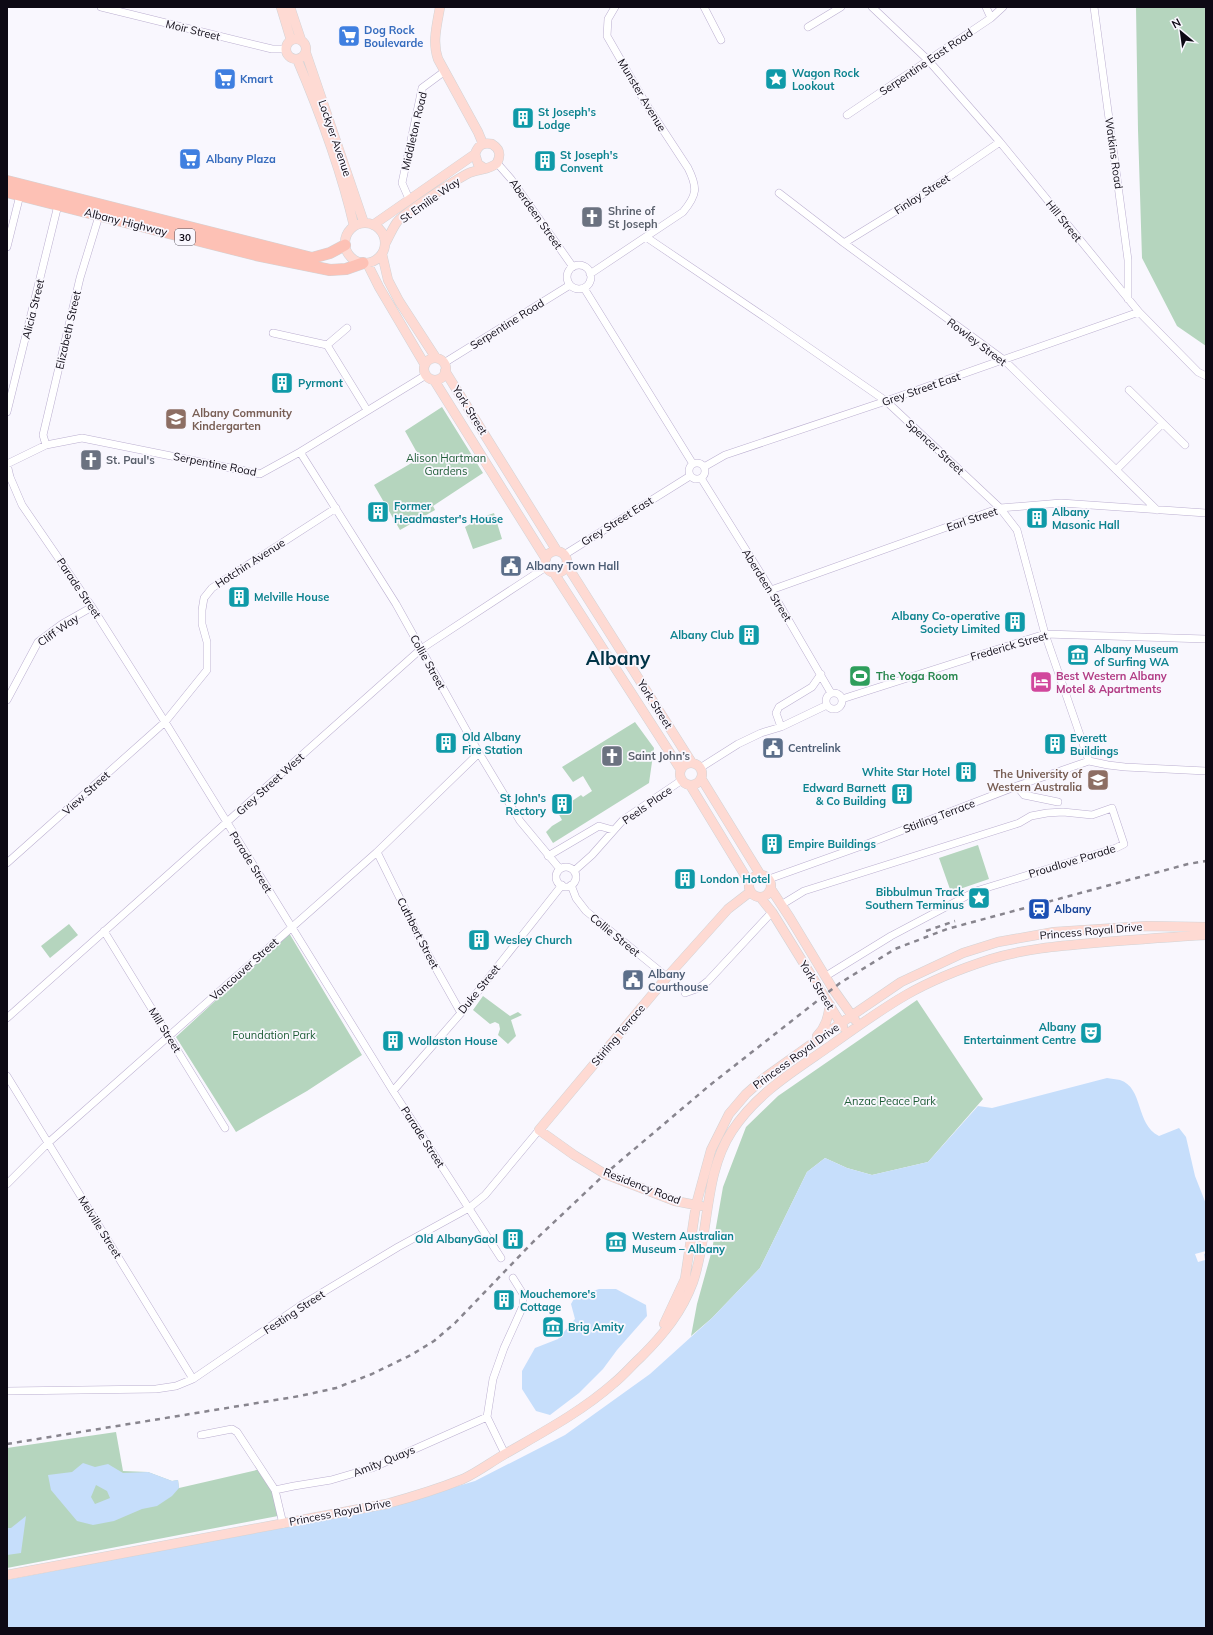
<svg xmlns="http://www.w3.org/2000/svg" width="1213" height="1635" viewBox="0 0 1213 1635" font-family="Mulish,sans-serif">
<rect width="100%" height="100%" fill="#f9f7fe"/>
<path fill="#b5d5be" d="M1136,7H1206V346L1177,326L1142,258L1138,130Z
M442,407L483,473L433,506L435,510L400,530L374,485L420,458L405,431Z
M494,513L502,539L473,549L465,527L480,518Z
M635,722L654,748L649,783L553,843L546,832L552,826L562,820L557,811L581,795L583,797L592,791L583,776L573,782L562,767Z
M978,845L989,879L951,892L939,858Z
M69,924L78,935L50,958L41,946Z
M289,933L362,1055L307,1091L236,1132L176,1037Z
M483,996L510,1016L518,1012L522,1015L511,1020L516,1036L508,1044L498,1035L500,1029L499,1024L495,1022L490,1024L473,1010Z
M917,1000L983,1099L928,1162L872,1175L847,1168L825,1158L807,1172L760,1268L712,1318L691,1336L697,1304L712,1250L723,1187L746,1127L778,1096Z
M116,1432L123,1471L148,1472L172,1481L178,1480L179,1488L261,1469L275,1490L278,1516L7,1568V1448Z"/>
<path fill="#c6defb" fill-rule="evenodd" d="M1107,1078C1111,1079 1116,1079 1120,1080C1144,1088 1135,1124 1159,1136L1179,1128L1186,1137L1195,1176L1206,1204V1628H7V1580L388,1507L475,1481L565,1435L650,1374L712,1318L760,1268L807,1172L825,1158L847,1168L872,1175L928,1162L978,1106L992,1108Z
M599,1289H616L646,1305L647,1316L617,1350L603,1369L579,1393L550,1415L536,1411L522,1389V1371L535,1348L558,1339L575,1319L571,1304L575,1297Z
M83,1463L95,1467L108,1464L123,1473L148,1472L172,1481L178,1480L179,1488L172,1496L157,1506L142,1509L114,1521L93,1525L77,1521L51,1490L48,1475L72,1472ZM96,1485L107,1491L110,1498L95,1504L91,1497Z
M26,1516L21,1553L7,1555V1528H11Z"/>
<path fill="#f9f7fe" d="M1206,1251V1253L1204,1254L1205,1260L1198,1262L1195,1254Z"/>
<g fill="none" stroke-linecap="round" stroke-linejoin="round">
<g stroke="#bbafd0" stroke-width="8">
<path id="minor" d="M101,7L272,49H286
M704,7L721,40
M872,7L928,60L1000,142L1139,312L1198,372L1206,376
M986,7L991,18
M1094,7L1128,260V299
M808,27L841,7
M847,115L991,18L1003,7
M497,163L511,179L573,267
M779,193L844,243L1004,360L1157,510
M409,199L402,183L422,88L445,71
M646,237L769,320L886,401L1000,508L1017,530L1045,634L1089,761
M844,243L922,195L1000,142
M7,247L20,195
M567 277a12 12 0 1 1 24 0a12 12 0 1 1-24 0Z
M590,274L683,212C697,195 698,188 688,168L646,104L607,36L608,19L615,7
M584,288L693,464
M273,333L327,345L367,410
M327,345L347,328
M444,363L570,285
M1129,390L1185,445
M7,412L58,205
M46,445L43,435L80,278L99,216
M300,452L396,604L479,753L520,821L560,869
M689 471a8 8 0 1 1 16 0a8 8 0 1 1-16 0Z
M7,464L10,477L22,505L92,607L165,722L393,1091L501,1258
M7,464L46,445L82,438L260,474L300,452L426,375
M704,467L725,455L886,401L1139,312
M1116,470L1162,424
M701,478L771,590L831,693
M564,555L690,476
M771,590L1000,508L1061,503L1206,513
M826 701a8 8 0 1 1 16 0a8 8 0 1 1-16 0Z
M842,699L1045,634L1206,639
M7,700L38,642L62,624L92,607
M781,727L776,713L779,707L812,687L821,674
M700,768L738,744L761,733L781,727L827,705
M1017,786L1024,795L1058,802
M377,852L425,949L461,1013
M548,856L599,826L613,830
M7,863L165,722L207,670V642L202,624V610L204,598L212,588L336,508
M556 877a10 10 0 1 1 20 0a10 10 0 1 1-20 0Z
M574,871L592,855L623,820L682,780
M769,879L867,844L1017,786L1089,761L1108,765L1125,767L1206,771
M571,885L576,898L586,911L667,977
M781,905L804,891L1019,823L1031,816L1047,813L1063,812L1092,815L1112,808L1124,844L1116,848L976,891L891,936L826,976
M104,931L225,1128
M685,993L699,988L708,981L772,912
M7,1018L421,649L546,567
M7,1076L193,1379
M393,1091L461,1013L562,885
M7,1184L48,1143L377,852L479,753
M7,1391L156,1389L176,1386L193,1379L300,1306L398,1247L469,1208L485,1195L539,1130
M201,1435L232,1429L237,1432L275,1490L283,1524
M505,1454L487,1417L493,1379L504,1348L523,1306V1294L513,1278
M275,1490L294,1486L331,1480L372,1468L487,1417"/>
</g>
<g stroke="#d3d3d5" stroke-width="10">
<path id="major" d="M281,7L291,40
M290,7L301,40
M440,7C437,25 432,42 438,59L478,132L483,144
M286 49a10 10 0 1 1 20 0a10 10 0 1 1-20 0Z
M306,53L364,223
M297,59C320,113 341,169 354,226
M345 243a20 20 0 1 1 40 0a20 20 0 1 1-40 0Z
M373,225L475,154
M385,244C389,237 392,229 397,222C404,213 457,179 469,173C478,169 490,170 497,163C501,155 500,149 492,144C483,142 478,145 475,154L478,164L484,168
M382,254L388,280L399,301L436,358
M367,263L379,287L425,365
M424 369a11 11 0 1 1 22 0a11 11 0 1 1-22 0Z
M445,371L557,551
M434,380L546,559
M545 562a11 11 0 1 1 22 0a11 11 0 1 1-22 0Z
M566,564L692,763
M554,573L681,770
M680 774a11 11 0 1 1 22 0a11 11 0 1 1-22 0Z
M701,778L760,874
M690,785L749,882
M749 886a11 11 0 1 1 22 0a11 11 0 1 1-22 0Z
M771,889L790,918L833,989L855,1020
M760,897L772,912L843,1027
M817,1036C826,1027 828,1017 830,1005
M701,1206L675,1201L605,1174L574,1155L539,1130L667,977L728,909L750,892
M664,1324L685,1279L696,1205L711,1150L729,1114L746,1094L764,1078L841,1023L901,982L963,953L998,942L1054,932L1147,926L1206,927
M7,1575L386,1504C412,1497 438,1489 463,1479C478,1472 491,1462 505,1454C543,1432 581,1412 614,1383C624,1375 632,1365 641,1357C664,1334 682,1312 693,1282C710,1233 703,1175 732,1131C757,1093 794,1071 830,1046C855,1028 880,1010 906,995C932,980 963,968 991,959C1024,949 1058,946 1093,943C1130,940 1168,937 1206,935"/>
</g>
<g stroke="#d3d3d5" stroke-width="12">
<path id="highway" d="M7,181L312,258L330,253L345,245
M7,192L256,255L330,270L346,269L363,263"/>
</g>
<use href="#minor" stroke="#fff" stroke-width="7"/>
<use href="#major" stroke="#fedad3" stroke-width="9"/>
<use href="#highway" stroke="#fdc1b5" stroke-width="11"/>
<path stroke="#88858e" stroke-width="2.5" stroke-dasharray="5 5" stroke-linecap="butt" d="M926,931L955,921
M7,1444L300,1396L336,1388L372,1374L411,1355L434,1341L455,1323L533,1242L605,1174L710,1085L840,983L895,949L947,929L1188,864L1206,861"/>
</g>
<defs>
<g id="supermarket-square" transform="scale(1.15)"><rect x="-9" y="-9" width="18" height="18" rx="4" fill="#3f7fe0" stroke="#f9f7fe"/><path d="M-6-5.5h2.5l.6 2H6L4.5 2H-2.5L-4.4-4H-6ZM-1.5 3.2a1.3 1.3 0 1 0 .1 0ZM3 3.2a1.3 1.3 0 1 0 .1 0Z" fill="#fff"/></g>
<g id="sight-square" transform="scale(1.15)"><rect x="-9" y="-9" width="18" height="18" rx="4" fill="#0f9aa8" stroke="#f9f7fe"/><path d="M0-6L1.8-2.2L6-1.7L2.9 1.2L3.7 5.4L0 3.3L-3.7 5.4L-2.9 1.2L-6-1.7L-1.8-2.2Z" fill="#fff"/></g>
<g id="building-square" transform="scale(1.15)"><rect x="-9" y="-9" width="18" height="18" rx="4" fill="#0f9aa8" stroke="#f9f7fe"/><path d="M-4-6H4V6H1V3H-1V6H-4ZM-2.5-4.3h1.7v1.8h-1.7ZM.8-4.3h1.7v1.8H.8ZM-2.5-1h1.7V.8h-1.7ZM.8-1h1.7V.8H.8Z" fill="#fff"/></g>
<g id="church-square" transform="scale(1.15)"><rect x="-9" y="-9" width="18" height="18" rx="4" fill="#6b7280" stroke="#f9f7fe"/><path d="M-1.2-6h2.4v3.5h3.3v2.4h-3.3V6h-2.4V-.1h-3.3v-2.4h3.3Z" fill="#fff"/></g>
<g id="school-square" transform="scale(1.15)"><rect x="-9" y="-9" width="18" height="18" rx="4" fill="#8d6e63" stroke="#f9f7fe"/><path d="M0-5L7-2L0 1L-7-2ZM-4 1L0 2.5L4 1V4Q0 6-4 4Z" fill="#fff"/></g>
<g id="civic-square" transform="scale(1.15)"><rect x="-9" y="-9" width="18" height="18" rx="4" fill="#5c6f8a" stroke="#f9f7fe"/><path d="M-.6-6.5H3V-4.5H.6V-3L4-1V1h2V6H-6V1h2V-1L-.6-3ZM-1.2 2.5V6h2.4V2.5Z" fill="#fff"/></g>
<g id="museum-square" transform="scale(1.15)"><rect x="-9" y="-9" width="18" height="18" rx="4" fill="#0f9aa8" stroke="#f9f7fe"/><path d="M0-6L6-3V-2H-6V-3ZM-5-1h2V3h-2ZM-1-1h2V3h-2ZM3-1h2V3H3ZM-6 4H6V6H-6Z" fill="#fff"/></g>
<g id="stadium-square" transform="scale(1.15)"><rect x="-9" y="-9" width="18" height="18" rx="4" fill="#2e9e5b" stroke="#f9f7fe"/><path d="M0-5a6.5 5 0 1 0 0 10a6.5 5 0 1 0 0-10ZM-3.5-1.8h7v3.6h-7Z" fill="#fff"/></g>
<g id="hotel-square" transform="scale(1.15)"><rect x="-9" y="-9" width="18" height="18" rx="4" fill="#d1479c" stroke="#f9f7fe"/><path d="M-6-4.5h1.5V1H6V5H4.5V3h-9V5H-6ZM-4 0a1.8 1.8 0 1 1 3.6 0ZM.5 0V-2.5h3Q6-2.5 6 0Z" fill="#fff"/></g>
<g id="university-square" transform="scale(1.15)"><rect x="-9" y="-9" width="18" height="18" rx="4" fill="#8d6e63" stroke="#f9f7fe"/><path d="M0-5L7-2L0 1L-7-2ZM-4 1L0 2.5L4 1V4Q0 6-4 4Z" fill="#fff"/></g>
<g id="station-square" transform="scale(1.15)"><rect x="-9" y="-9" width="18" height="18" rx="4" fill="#1a4fb4" stroke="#f9f7fe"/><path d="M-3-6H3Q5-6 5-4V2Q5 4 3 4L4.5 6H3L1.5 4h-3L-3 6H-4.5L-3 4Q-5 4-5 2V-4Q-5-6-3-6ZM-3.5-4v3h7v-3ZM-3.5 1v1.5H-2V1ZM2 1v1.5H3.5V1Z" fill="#fff"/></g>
<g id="theatre-square" transform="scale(1.15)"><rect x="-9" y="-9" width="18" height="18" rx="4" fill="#0f9aa8" stroke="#f9f7fe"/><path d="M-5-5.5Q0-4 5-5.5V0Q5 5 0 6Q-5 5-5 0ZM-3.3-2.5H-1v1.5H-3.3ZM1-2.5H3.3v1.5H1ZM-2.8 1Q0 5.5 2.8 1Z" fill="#fff"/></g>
</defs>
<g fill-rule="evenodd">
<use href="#supermarket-square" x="349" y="36"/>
<use href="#supermarket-square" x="225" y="79"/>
<use href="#sight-square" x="776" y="79"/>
<use href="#building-square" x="523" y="118"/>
<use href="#supermarket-square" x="190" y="159"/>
<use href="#building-square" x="545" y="161"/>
<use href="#church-square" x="592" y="217"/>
<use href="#building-square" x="282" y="383"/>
<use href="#school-square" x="176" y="419"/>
<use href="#church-square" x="91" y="460"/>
<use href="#building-square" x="378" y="512"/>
<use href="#building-square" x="1037" y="518"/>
<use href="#civic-square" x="511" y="566"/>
<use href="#building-square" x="239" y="597"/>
<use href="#building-square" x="1015" y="622"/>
<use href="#building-square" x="749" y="635"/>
<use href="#museum-square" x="1078" y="655"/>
<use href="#stadium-square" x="860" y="676"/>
<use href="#hotel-square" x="1041" y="682"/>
<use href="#building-square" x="446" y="743"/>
<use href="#building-square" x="1055" y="744"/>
<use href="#civic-square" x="773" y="748"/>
<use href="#church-square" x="612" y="756"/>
<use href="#building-square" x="966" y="772"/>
<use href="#university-square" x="1098" y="780"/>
<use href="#building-square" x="902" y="794"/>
<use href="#building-square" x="562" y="804"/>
<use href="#building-square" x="772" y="844"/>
<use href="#building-square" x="685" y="879"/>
<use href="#sight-square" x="979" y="898"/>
<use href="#station-square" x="1039" y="909"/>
<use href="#building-square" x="479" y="940"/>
<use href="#civic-square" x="633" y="980"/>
<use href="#theatre-square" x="1091" y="1033"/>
<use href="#building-square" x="393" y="1041"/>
<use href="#building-square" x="513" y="1239"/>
<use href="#museum-square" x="616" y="1242"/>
<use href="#building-square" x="504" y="1300"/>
<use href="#museum-square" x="553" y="1327"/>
</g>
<g text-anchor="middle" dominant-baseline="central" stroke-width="3.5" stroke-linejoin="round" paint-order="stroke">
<rect fill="#f9f7fe" stroke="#54505a" stroke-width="1" x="175" y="229" width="20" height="16" rx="3"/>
<g font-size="10" font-weight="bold" fill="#0d0914">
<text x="185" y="237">30</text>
</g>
<g font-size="11" fill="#0d0914" stroke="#f9f7fe">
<text transform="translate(193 30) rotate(14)">Moir Street</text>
<text transform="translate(926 62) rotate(-34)">Serpentine East Road</text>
<text transform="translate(642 95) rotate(59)">Munster Avenue</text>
<text transform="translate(414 131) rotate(-77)">Middleton Road</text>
<text transform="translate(335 138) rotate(71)">Lockyer Avenue</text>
<text transform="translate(1114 153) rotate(82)">Watkins Road</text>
<text transform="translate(922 194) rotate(-33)">Finlay Street</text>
<text transform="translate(430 200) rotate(-35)">St Emilie Way</text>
<text transform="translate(536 214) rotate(55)">Aberdeen Street</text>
<text transform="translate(1064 221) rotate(51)">Hill Street</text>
<text transform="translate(126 222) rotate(14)">Albany Highway</text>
<text transform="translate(33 309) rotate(-76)">Alicia Street</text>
<text transform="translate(507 324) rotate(-32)">Serpentine Road</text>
<text transform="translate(68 330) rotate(-77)">Elizabeth Street</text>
<text transform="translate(977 342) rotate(37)">Rowley Street</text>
<text transform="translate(921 389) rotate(-19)">Grey Street East</text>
<text transform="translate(470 410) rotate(58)">York Street</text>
<text transform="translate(935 447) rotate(43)">Spencer Street</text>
<text transform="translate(215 464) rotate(11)">Serpentine Road</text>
<text transform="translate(972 519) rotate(-19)">Earl Street</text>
<text transform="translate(617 521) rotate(-32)">Grey Street East</text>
<text transform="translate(250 563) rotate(-33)">Hotchin Avenue</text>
<text transform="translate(767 585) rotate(58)">Aberdeen Street</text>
<text transform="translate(79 588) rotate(56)">Parade Street</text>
<text transform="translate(58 630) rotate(-35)">Cliff Way</text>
<text transform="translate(1009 646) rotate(-16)">Frederick Street</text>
<text transform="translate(428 662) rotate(61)">Collie Street</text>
<text transform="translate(655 704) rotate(58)">York Street</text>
<text transform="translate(270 784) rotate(-42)">Grey Street West</text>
<text transform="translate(86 793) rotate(-42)">View Street</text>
<text transform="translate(647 805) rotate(-35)">Peels Place</text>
<text transform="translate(939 816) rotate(-21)">Stirling Terrace</text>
<text transform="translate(1072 861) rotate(-17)">Proudlove Parade</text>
<text transform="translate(251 862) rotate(58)">Parade Street</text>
<text transform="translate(1091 931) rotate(-5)">Princess Royal Drive</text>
<text transform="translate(418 933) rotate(63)">Cuthbert Street</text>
<text transform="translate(615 935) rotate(39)">Collie Street</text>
<text transform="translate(244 969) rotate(-42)">Vancouver Street</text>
<text transform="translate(817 985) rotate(58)">York Street</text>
<text transform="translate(479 989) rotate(-51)">Duke Street</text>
<text transform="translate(165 1030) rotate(58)">Mill Street</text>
<text transform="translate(618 1035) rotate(-50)">Stirling Terrace</text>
<text transform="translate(796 1056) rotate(-36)">Princess Royal Drive</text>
<text transform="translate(423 1137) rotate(57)">Parade Street</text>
<text transform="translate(642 1186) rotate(21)">Residency Road</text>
<text transform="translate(100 1227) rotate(58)">Melville Street</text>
<text transform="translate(294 1312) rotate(-33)">Festing Street</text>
<text transform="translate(384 1461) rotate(-22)">Amity Quays</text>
<text transform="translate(340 1512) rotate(-11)">Princess Royal Drive</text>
</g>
<g font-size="11" font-weight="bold" fill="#366cbe" stroke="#f9f7fe" text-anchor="start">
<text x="364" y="30">Dog Rock<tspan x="364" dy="13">Boulevarde</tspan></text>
<text x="240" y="79">Kmart</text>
<text x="206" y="159">Albany Plaza</text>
</g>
<g font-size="11" font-weight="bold" fill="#0d838f" stroke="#f9f7fe" text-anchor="start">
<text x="792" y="73">Wagon Rock<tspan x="792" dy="13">Lookout</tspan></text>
<text x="538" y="112">St Joseph's<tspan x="538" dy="13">Lodge</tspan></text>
<text x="560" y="155">St Joseph's<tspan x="560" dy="13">Convent</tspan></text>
<text x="298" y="383">Pyrmont</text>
<text x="394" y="506">Former<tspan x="394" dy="13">Headmaster's House</tspan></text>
<text x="1052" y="512">Albany<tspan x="1052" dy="13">Masonic Hall</tspan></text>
<text x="254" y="597">Melville House</text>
<text x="1000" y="616" text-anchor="end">Albany Co-operative<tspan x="1000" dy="13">Society Limited</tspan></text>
<text x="734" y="635" text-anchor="end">Albany Club</text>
<text x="1094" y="649">Albany Museum<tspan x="1094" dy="13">of Surfing WA</tspan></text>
<text x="462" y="737">Old Albany<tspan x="462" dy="13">Fire Station</tspan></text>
<text x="1070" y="738">Everett<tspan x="1070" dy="13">Buildings</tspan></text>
<text x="950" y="772" text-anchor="end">White Star Hotel</text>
<text x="886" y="788" text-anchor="end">Edward Barnett<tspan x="886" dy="13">&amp; Co Building</tspan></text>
<text x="546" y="798" text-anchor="end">St John's<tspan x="546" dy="13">Rectory</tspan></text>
<text x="788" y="844">Empire Buildings</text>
<text x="700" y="879">London Hotel</text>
<text x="964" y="892" text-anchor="end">Bibbulmun Track<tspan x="964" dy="13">Southern Terminus</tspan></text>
<text x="494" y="940">Wesley Church</text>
<text x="1076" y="1027" text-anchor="end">Albany<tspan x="1076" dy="13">Entertainment Centre</tspan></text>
<text x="408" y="1041">Wollaston House</text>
<text x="632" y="1236">Western Australian<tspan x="632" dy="13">Museum – Albany</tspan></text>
<text x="498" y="1239" text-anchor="end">Old AlbanyGaol</text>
<text x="520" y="1294">Mouchemore's<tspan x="520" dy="13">Cottage</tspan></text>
<text x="568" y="1327">Brig Amity</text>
</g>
<g font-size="11" font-weight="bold" fill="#5b616d" stroke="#f9f7fe" text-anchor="start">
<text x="608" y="211">Shrine of<tspan x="608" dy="13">St Joseph</tspan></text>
<text x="106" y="460">St. Paul's</text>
<text x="628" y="756">Saint John’s</text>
</g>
<g font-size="11" font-weight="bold" fill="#785e54" stroke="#f9f7fe" text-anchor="start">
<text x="192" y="413">Albany Community<tspan x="192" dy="13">Kindergarten</tspan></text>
<text x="1082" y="774" text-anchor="end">The University of<tspan x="1082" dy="13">Western Australia</tspan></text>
</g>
<g font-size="11" fill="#1e5c36" stroke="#f9f7fe">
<text x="446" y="458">Alison Hartman<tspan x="446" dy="13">Gardens</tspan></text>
<text x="274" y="1035">Foundation Park</text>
<text x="890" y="1101">Anzac Peace Park</text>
</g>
<g font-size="11" font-weight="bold" fill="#4e5e75" stroke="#f9f7fe" text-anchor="start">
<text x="526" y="566">Albany Town Hall</text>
<text x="788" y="748">Centrelink</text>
<text x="648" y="974">Albany<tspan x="648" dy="13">Courthouse</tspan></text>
</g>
<g font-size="11" font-weight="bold" fill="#27864d" stroke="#f9f7fe" text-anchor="start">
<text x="876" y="676">The Yoga Room</text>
</g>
<g font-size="11" font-weight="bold" fill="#b23c85" stroke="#f9f7fe" text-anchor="start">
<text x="1056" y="676">Best Western Albany<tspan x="1056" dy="13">Motel &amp; Apartments</tspan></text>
</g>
<g font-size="11" font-weight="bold" fill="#164399" stroke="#f9f7fe" text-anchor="start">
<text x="1054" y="909">Albany</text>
</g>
<g font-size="19" font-weight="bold" fill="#013447" stroke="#f9f7fe">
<text x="618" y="658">Albany</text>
</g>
</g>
<rect width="1213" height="1635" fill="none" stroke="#0d0914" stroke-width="16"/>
<g transform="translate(1181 32) rotate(331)" stroke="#f9f7fe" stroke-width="3" paint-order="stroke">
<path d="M0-3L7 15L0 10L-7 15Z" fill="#0d0914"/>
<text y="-6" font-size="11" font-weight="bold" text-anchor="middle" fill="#0d0914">N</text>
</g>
</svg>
